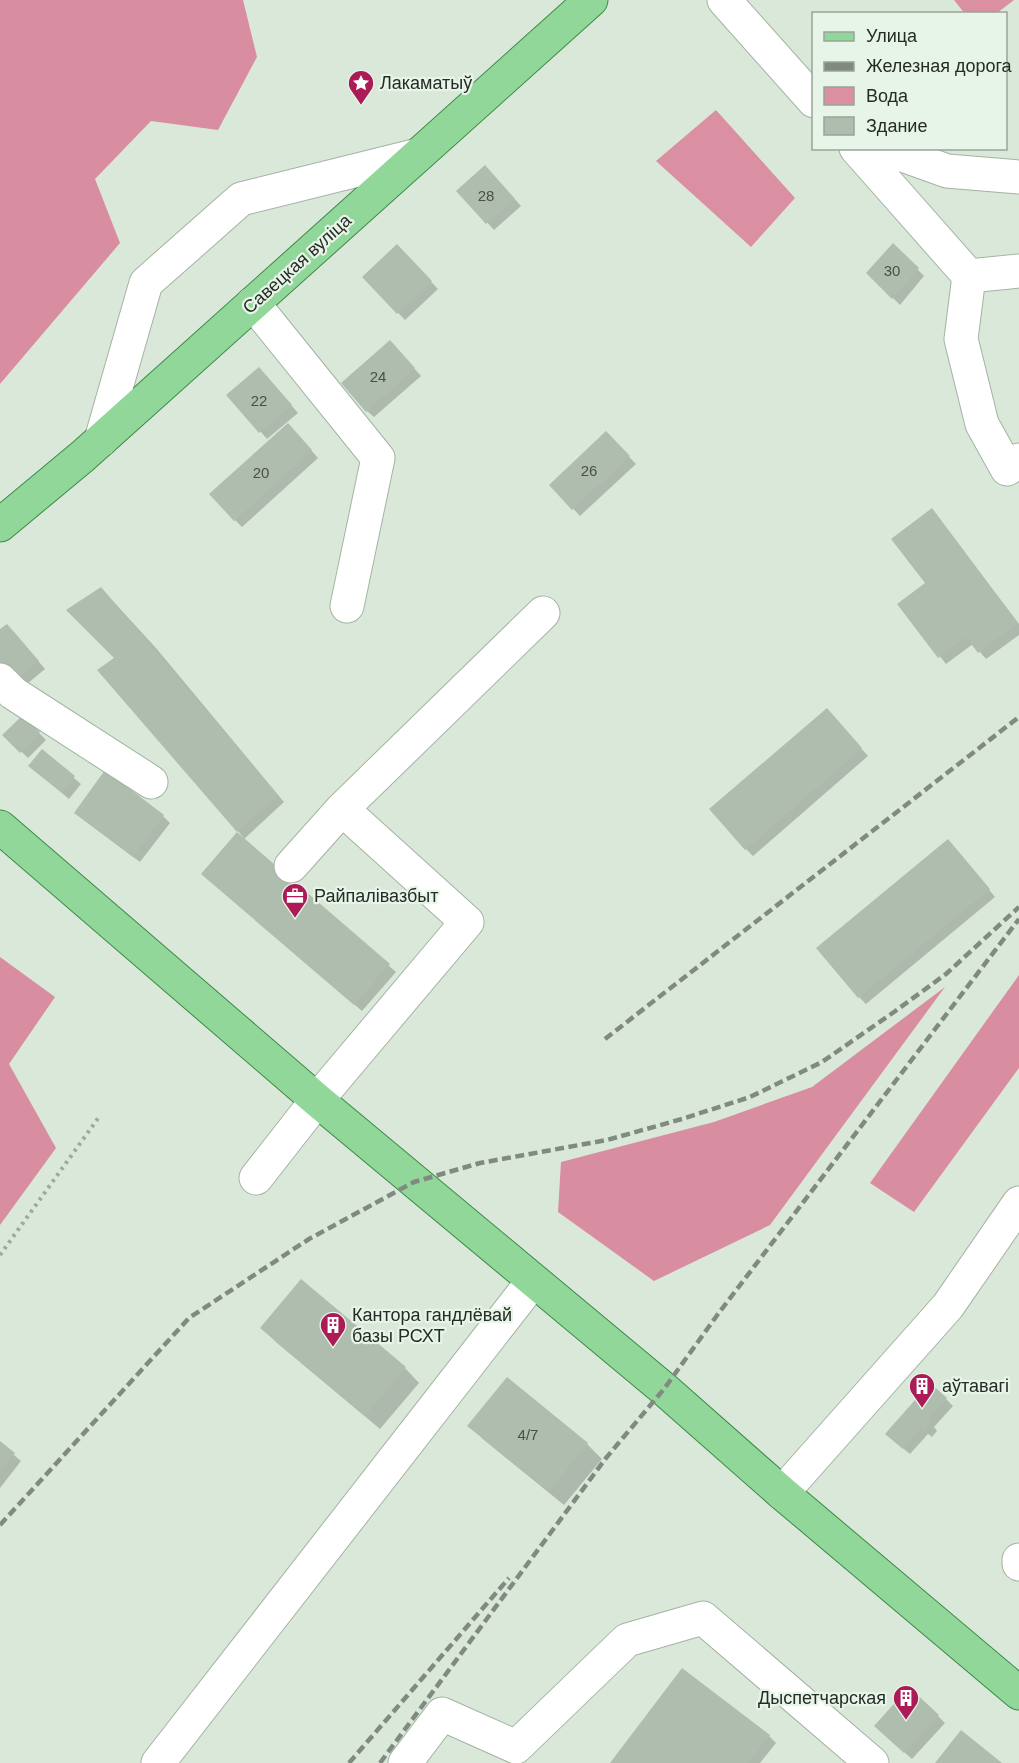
<svg xmlns="http://www.w3.org/2000/svg" width="1019" height="1763" viewBox="0 0 1019 1763" font-family="Helvetica,sans-serif">
<rect width="100%" height="100%" fill="#d9e8d9"/>
<path fill="#d98da0" d="M0,0H243L257,57L218,130L151,121L95,179L120,243L0,384Z
M0,957L55,997L9,1064L56,1148L0,1225Z
M1019,975V1068L914,1212L870,1183Z
M945,987L770,1225L654,1281L558,1212L561,1162L714,1122L812,1087Z"/>
<path fill="#db8fa2" d="M954,0H1014L997,13L965,14Z
M716,110L795,198L751,247L656,161Z"/>
<path fill="#0003" d="M492,174L521,206L494,230L459,191Z
M893,245L924,276L900,305L868,273Z
M397,246L438,289L405,320L364,277Z
M397,349L421,376L374,417L367,411Z
M266,376L298,413L267,439L229,395Z
M295,432L318,458L242,527L235,520Z
M606,433L636,464L580,516L551,485Z
M932,510L1019,624V635L986,659L973,644L946,664L899,604L927,583Z
M101,588L156,648L284,802L243,840L396,972L362,1011L210,881L243,837L100,670L115,657Z
M0,631L14,632L45,669L21,689Z
M23,717L46,740L28,758L4,735Z
M833,717L868,756L753,856L746,849Z
M42,751L81,784L69,799L30,766Z
M163,816L170,823L140,862L83,819Z
M955,848L995,897L866,1004L859,997Z
M262,1328L405,1368L419,1383L380,1429L277,1343Z
M507,1379L587,1444L602,1459L564,1505L484,1440L469,1425Z
M946,1399L953,1406L934,1427L937,1431L932,1437L928,1434L910,1454L894,1441Z
M0,1443L21,1461L0,1488Z
M938,1716L945,1723L912,1759L883,1733Z
M769,1736L776,1743L760,1763H612Z"/>
<path fill="#afbdaf" d="M485,165L515,199L486,224L456,191Z
M893,243L919,268L892,299L866,273Z
M397,244L432,281L397,314L362,277Z
M390,340L415,368L366,412L341,383Z
M259,367L292,405L259,433L226,395Z
M288,423L312,450L234,521L209,494Z
M606,431L630,456L572,510L549,485Z
M932,508L1018,623L978,653L966,637L938,658L897,604L925,583L891,539Z
M101,587L278,795L237,832L97,670L114,658L66,610Z
M7,624L39,661L12,683L0,669V629Z
M827,708L862,748L745,850L709,809Z
M23,715L40,732L20,753L2,735Z
M42,749L75,776L62,793L28,766Z
M105,770L164,815L133,857L74,813Z
M237,832L390,964L354,1005L201,874Z
M948,839L990,889L858,998L816,948Z
M301,1279L406,1367L365,1416L260,1328Z
M507,1377L588,1443L549,1491L467,1426Z
M930,1383L947,1398L928,1420L931,1423L924,1431L921,1428L903,1449L885,1434Z
M0,1441L15,1453L0,1472Z
M682,1668L770,1735L748,1763H610Z
M909,1687L939,1715L904,1753L874,1726Z
M961,1730L1002,1763H935Z"/>
<g fill="none" stroke-linecap="round" stroke-linejoin="round">
<g stroke="#a4b3a4" stroke-width="35">
<path id="minor" d="M724,0L814,101
M856,148L969,276L961,339L982,424L1007,469L1019,460
M883,148L947,171L1019,177
M969,276L1019,271
M253,303L378,458L347,606
M101,440L146,283L241,199L418,155
M0,680L13,693L151,782
M291,866L342,809
M256,1178L317,1100L467,922L342,809L543,613
M782,1493L948,1306L1019,1203
M1019,1560V1564
M158,1763L533,1281
M405,1763L442,1714L516,1747L627,1640L703,1618L872,1763"/>
</g>
<g stroke="#3c8946" stroke-width="35">
<path id="major" d="M0,525L83,456L591,0
M0,827L317,1100L664,1389L782,1493L1019,1693"/>
</g>
<path stroke="#9da99d" stroke-width="4" stroke-dasharray="3 4.5" stroke-linecap="butt" d="M0,1255L99,1117"/>
<use href="#minor" stroke="#fff" stroke-width="33"/>
<use href="#major" stroke="#91d79a" stroke-width="33"/>
<path stroke="#808a80" stroke-width="4.5" stroke-dasharray="9 4.5" stroke-linecap="butt" d="M605,1039L1019,717
M0,1525L189,1318L309,1239L414,1182L480,1163L607,1140L682,1119L750,1097L822,1062L894,1012L946,974L1019,907
M349,1763L509,1578
M380,1763L606,1458L664,1389L718,1314L1019,919"/>
</g>
<defs>
<g id="sight-pin" transform="scale(1.35)"><path d="M0 17L-7.5 6A9.5 9.5 0 1 1 7.5 6Z" fill="#ab1b56" stroke="#e6f5e7"/><path d="M0-6L1.8-2.2L6-1.7L2.9 1.2L3.7 5.4L0 3.3L-3.7 5.4L-2.9 1.2L-6-1.7L-1.8-2.2Z" fill="#fff"/></g>
<g id="office-pin" transform="scale(1.35)"><path d="M0 17L-7.5 6A9.5 9.5 0 1 1 7.5 6Z" fill="#ab1b56" stroke="#e6f5e7"/><path d="M-6-3h4V-5.5h4V-3h4V5H-6ZM-1-4.5V-3h2v-1.5ZM-6 0V1H6V0Z" fill="#fff"/></g>
<g id="building-pin" transform="scale(1.35)"><path d="M0 17L-7.5 6A9.5 9.5 0 1 1 7.5 6Z" fill="#ab1b56" stroke="#e6f5e7"/><path d="M-4-6H4V6H1V3H-1V6H-4ZM-2.5-4.3h1.7v1.8h-1.7ZM.8-4.3h1.7v1.8H.8ZM-2.5-1h1.7V.8h-1.7ZM.8-1h1.7V.8H.8Z" fill="#fff"/></g>
</defs>
<g fill-rule="evenodd">
<use href="#sight-pin" x="361" y="83"/>
<use href="#office-pin" x="295" y="896"/>
<use href="#building-pin" x="333" y="1325"/>
<use href="#building-pin" x="922" y="1386"/>
<use href="#building-pin" x="906" y="1698"/>
</g>
<g text-anchor="middle" dominant-baseline="central" stroke-width="4.5" stroke-linejoin="round" paint-order="stroke">
<g font-size="15" fill="#485048">
<text x="486" y="195">28</text>
<text x="892" y="270">30</text>
<text x="378" y="376">24</text>
<text x="259" y="400">22</text>
<text x="589" y="470">26</text>
<text x="261" y="472">20</text>
<text x="528" y="1434">4/7</text>
</g>
<g font-size="18" fill="#262b26" stroke="#e6f5e7" text-anchor="start">
<text x="380" y="83">Лакаматыў</text>
<text x="314" y="896">Райпалівазбыт</text>
<text x="352" y="1315">Кантора гандлёвай<tspan x="352" dy="21">базы РСХТ</tspan></text>
<text x="942" y="1386">аўтавагі</text>
<text x="886" y="1698" text-anchor="end">Дыспетчарская</text>
</g>
<g font-size="18" fill="#262b26" stroke="#e6f5e7">
<text transform="translate(297 264) rotate(-42)">Савецкая вуліца</text>
</g>
</g>
<rect x="812" y="12" width="195" height="138" fill="#e6f5e7" stroke="#99a49a" stroke-width="1.5"/>
<rect x="824" y="32" width="30" height="9" fill="#91d79a" stroke="#99a49a" stroke-width="1.5"/>
<text x="866" y="42" font-size="18" fill="#262b26">Улица</text>
<rect x="824" y="62" width="30" height="9" fill="#808a80" stroke="#99a49a" stroke-width="1.5"/>
<text x="866" y="72" font-size="18" fill="#262b26">Железная дорога</text>
<rect x="824" y="87" width="30" height="18" fill="#db8fa2" stroke="#99a49a" stroke-width="1.5"/>
<text x="866" y="102" font-size="18" fill="#262b26">Вода</text>
<rect x="824" y="117" width="30" height="18" fill="#afbdaf" stroke="#99a49a" stroke-width="1.5"/>
<text x="866" y="132" font-size="18" fill="#262b26">Здание</text>
</svg>
